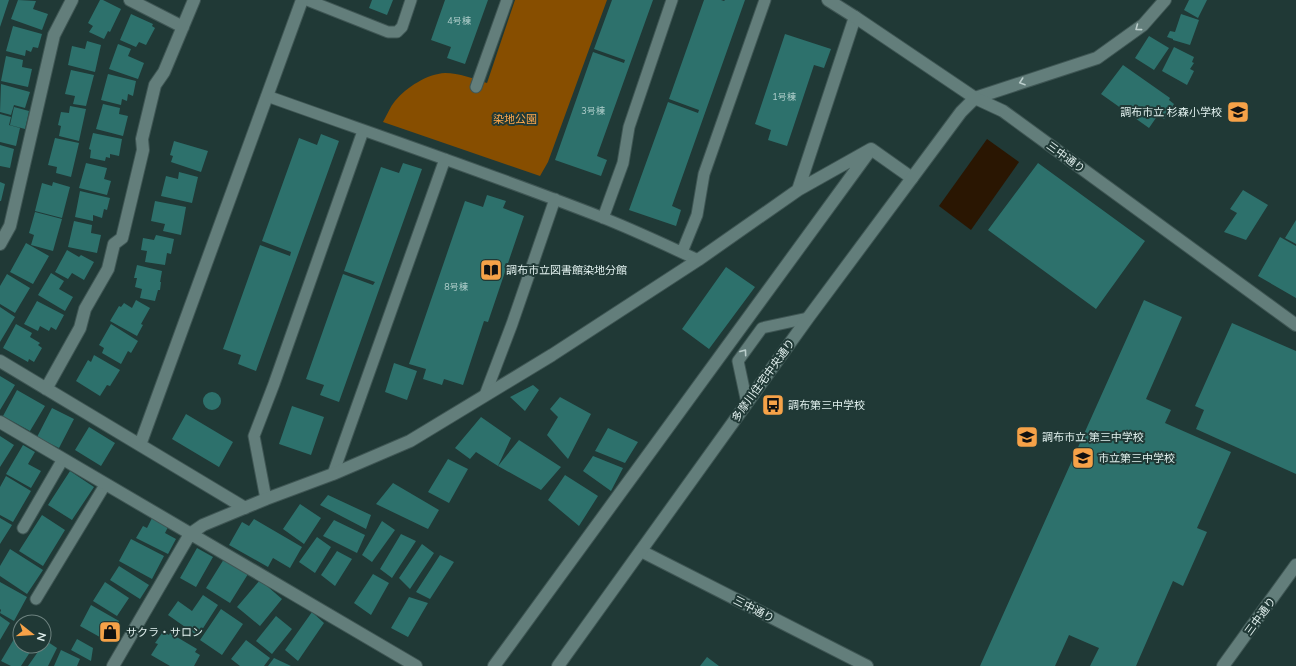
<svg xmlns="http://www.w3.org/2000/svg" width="1296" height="666" viewBox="0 0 1296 666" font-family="Mulish,'Noto Sans JP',sans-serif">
<rect width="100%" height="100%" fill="#203936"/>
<path fill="#874e00" d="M515,0H607L548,162L540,176L383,122C387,115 390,107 395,101C407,87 427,74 445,73C459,73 474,79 487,83Z"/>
<path fill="#2a1602" d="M987,139L1019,162L971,230L939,206Z"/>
<path fill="#2d716c" d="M0,0H9L0,27Z
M18,0L36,1L33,9L48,14L42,30L11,19Z
M100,0H103L121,9L110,32L108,31L104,39L89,32L93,26L88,23Z
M372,0H393L387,15L369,8Z
M445,0H488L465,64L447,58L451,47L431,40Z
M612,0H653L597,156L607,160L601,176L555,160L593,52L624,63L625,60L594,49Z
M704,0H721L724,1L725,0H745L672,206L681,210L676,226L629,210L668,102L698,113L699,110L669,99Z
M1189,0H1207L1198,18L1184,10Z
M131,14L153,24L152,26L155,28L146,45L139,42L136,47L120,40Z
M1181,14L1199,20L1190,45L1173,40V39L1167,37L1170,31L1175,32Z
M13,26L42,34L38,48L33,47L31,52L26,50L25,56L6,51Z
M785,34L831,49L824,68L814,65L787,146L768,140L771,130L755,124Z
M1149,36L1169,48L1154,70L1135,58Z
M87,41L101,45L95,72L68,65L72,46L85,49Z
M118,44L131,49L128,56L144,63L138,79L109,69Z
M1174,47L1194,57L1192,62L1194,63L1190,69L1194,71L1187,85L1162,71Z
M6,56L23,60L22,67L32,69L28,87L1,81Z
M1123,65L1170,98L1169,100L1174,104L1164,119L1158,115L1149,128L1101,94Z
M71,70L94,75L86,106L73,104L75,96L65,94Z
M108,74L136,81L133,96L128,94L127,101L122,99L121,105L101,100Z
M1,84L30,92L25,108L14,105L11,115L0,112Z
M103,104L120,108L119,114L128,116L123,136L96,129Z
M70,106L86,109L79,141L59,136L61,126L58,125L61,112L69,113Z
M14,107L29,111L25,129L10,125Z
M0,114L11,117L9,125L20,128L16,146L0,142Z
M93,133L122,139L119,156L110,154V158L106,157L105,161L90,158L91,150L89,149Z
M321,134L339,141L256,371L238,364L241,355L223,349L260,245L290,256L291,252L262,241L299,138L317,145Z
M55,138L79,143L71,177L56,173L57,167L48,165Z
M174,141L208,151L201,172L171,162L173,156L170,155Z
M0,145L14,149L10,168L0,166Z
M86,163L107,168L104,179L111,181L107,195L79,188Z
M403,163L422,169L339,402L320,395L324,385L306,379L343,274L373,285L375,282L344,271L381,167L399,173Z
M1038,163L1145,241L1096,309L988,230Z
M179,172L198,177L192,203L161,196L166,176L178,179Z
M0,182L5,184L1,201H0Z
M53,182L70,187L62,218L35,211L42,183L52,186Z
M1243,190L1268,205L1246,240L1224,232L1237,213L1230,209Z
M80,191L110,198L107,210L104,209L102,218L93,215V221L75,217Z
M487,195L506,201L503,208L524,216L488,322L484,321L463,385L444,379L442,385L423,379L426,369L409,364L465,201L483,207Z
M155,201L186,207L181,235L163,231L165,224L151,221Z
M35,212L62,219L53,251L31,245L34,235L29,233Z
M1296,220V244L1285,238Z
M74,221L92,225L91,233L101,235L97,253L68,247Z
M156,235L174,239L171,254L167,253L165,265L145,262L147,251L141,250L143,238L154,240Z
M1280,237L1296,246V298L1258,276Z
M26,243L49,256L33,284L10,272Z
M67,250L79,257L81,255L94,262L84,280L72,273L68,279L55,272Z
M137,265L162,271L160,282H161L160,290H158L155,301L140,298L142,289L135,287L137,278H134Z
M726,267L755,287L709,349L682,329Z
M51,273L64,281L59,289L73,297L65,311L38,295Z
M7,274L30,288L15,313L0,304V286Z
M136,300L150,308L141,324L143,325L137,336L110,321L119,306L121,307L124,303L132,308Z
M1144,300L1182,317L1146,399L1171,410L1165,423L1231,452L1197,528L1207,532L1183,586L1173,581L1136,666H1090L1099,648L1069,635L1055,666H980Z
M37,301L64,315L56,330L51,327L49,331L40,326L38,331L24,324Z
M0,307L15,317L0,342Z
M1232,323L1296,351V474L1196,429L1204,410L1195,406Z
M16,324L32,333L30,337L40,343L38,345L42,348L34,362L29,359L28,362L3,348Z
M111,324L138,341L131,353L128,351L121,364L102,353L104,348L99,345Z
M94,355L120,370L110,386L107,385L100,396L76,381L88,360L91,362Z
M394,363L417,371L407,400L385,392Z
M0,376L15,385L0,410Z
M533,385L539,390L525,411L510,397Z
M17,390L45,406L30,431L3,416Z
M203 401a9 9 0 1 1 18 0a9 9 0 1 1-18 0Z
M560,397L591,414L568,459L547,435L558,417L550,409Z
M292,406L324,417L311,455L279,444Z
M52,408L74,419L59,448L37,437Z
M186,414L233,442L219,467L172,439Z
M481,417L511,438L498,466L519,440L561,467L541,490L498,466L476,452L470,459L455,448Z
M89,427L115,443L101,466L75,450Z
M608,428L638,442L625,463L595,451Z
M0,436L14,445L0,467Z
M23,445L35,452L28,464L41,471L31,488L6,474Z
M593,456L623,468L611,491L583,471Z
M448,459L468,469L449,503L428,492Z
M70,471L94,487L72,520L48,505Z
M565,475L598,496L579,526L548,500Z
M6,476L31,491L13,522L0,515V487Z
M393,483L439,510L428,529L376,504Z
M328,495L371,515L366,529L320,505Z
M300,504L321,518L304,544L283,529Z
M42,515L65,530L43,566L19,551Z
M0,518L12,525L0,544Z
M152,518L168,527L165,533L176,539L168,554L136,538L143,526L147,528Z
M254,519L302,547L290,568L273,558L268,567L229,545L242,522L249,526Z
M334,520L365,535L357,553L323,536Z
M382,521L395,530L372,562L362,555Z
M401,534L416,541L392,578L380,569Z
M317,537L331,547L315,573L299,562Z
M131,539L164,556L152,579L119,561Z
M422,544L434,553L410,589L399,578Z
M197,548L213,557L196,587L180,578Z
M10,549L43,570L27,594L0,576V566Z
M337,551L352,559L335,586L321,575Z
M440,555L454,562L430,599L416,592Z
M224,559L248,574L230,603L206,588Z
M119,566L149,585L140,599L110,580Z
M373,574L389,583L371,615L354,603Z
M260,580L282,599L260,626L237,607Z
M0,582L27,597L14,621L0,613L1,610L0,609Z
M105,582L129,598L117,616L93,601Z
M203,595L218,605L198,636L168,615L178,601L192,611Z
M409,597L428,603L408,637L391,628Z
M91,605L119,621L107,641L80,626Z
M221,609L243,624L222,655L200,640Z
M312,612L324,623L298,661L285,650Z
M0,616L10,623L0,640Z
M276,616L292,629L272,654L256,641Z
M20,629V646H34L21,666H11L1,661Z
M162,633L164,635L165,633L169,635L170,633L197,649L195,652L200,655L194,666H170L151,655L158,644L155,643Z
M77,639L93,648L91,661L71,650Z
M45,640L57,648L48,666H28L42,646H44Z
M246,640L270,658L264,666H240L231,659Z
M61,650L80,659L77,666H54Z
M707,657L719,666H700Z
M274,658L291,666H268Z"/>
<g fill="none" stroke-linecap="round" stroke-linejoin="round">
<g stroke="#3f5654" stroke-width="13">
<path id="service" d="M307,0L388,32H397L402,27L411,0
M476,87L507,0
M267,96C379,136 491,174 601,217C634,230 666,245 698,260
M603,218L623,163L629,127L672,0
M682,252L697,215L704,174L765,0
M485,395L512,324L555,199
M747,403L738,361L762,328L808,318
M333,474L445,159
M266,499L254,436L274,384L363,131
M23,528L63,459
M36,599L105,485"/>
</g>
<g stroke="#3f5654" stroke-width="14">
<path id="minor" d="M130,0L183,27
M975,98L1097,58L1143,25L1165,0
M798,190L855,17
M0,244L10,226L54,35L72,0
M0,361L140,445
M46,389L80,328L85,309L108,269L114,244L122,238L143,150L142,139L155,85L164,72L194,0
M0,422L416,666
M245,508L140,445L302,0
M641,551L867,666
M113,666L190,534L203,525L266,499L333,474L410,441L552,355L698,260L798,190L871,149L912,178
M494,666L869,152
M1223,666L1296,565"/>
</g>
<g stroke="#3f5654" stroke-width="14">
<path id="tertiary" d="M828,0L855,17L975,98L1003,111L1296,325
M558,666L808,318L961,112L975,98"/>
</g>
<use href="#service" stroke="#637e7b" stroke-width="11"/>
<use href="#minor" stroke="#637e7b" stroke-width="12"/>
<use href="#tertiary" stroke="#637e7b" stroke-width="12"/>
</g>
<defs><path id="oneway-chevron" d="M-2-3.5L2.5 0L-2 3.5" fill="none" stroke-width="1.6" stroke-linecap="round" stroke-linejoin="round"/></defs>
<g stroke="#bacdcb">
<use href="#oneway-chevron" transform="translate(1138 28) rotate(143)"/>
<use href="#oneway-chevron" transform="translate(1022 82) rotate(161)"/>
<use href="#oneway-chevron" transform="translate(744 352) rotate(-54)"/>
</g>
<defs>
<g id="school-square" transform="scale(1.15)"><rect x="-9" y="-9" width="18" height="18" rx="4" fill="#f6a248" stroke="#203936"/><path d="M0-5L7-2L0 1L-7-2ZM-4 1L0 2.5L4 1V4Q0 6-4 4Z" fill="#111"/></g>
<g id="library-square" transform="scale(1.15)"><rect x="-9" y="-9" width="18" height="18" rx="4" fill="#f6a248" stroke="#203936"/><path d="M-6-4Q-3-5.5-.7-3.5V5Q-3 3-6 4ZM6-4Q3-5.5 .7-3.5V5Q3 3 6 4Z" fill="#111"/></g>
<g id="bus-square" transform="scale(1.15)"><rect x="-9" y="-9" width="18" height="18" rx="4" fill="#f6a248" stroke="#203936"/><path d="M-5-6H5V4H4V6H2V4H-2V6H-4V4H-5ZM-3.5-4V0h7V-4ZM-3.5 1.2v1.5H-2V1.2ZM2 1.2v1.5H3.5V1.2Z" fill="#111"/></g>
<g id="shop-square" transform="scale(1.15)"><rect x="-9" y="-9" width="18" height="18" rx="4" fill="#f6a248" stroke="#203936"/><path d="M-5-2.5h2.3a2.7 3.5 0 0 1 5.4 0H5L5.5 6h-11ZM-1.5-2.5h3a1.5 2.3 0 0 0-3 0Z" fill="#111"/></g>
</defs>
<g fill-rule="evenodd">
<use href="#school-square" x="1238" y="112"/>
<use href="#library-square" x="491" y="270"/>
<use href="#bus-square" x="773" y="405"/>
<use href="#school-square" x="1027" y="437"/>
<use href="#school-square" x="1083" y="458"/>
<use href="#shop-square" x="110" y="632"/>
</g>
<g text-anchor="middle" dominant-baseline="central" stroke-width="4" stroke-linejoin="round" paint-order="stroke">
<g font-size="9" fill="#b3d0cd">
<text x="459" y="20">4号棟</text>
<text x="784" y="96">1号棟</text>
<text x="593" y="110">3号棟</text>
<text x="456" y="286">8号棟</text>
</g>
<g font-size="11" fill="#e0efed" stroke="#203936" text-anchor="start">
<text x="1222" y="112" text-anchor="end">調布市立 杉森小学校</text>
<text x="506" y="270">調布市立図書館染地分館</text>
<text x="788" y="405">調布第三中学校</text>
<text x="1042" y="437">調布市立 第三中学校</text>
<text x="1098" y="458">市立第三中学校</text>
<text x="126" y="632">サクラ・サロン</text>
</g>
<g font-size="11" fill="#fea84d" stroke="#203936">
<text x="515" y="119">染地公園</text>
</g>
<g font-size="11" fill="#e0efed" stroke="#203936">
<text transform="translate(1066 157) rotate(36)">三中通り</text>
<text transform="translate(763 380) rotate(-54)">多摩川住宅中央通り</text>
<text transform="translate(754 609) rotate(27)">三中通り</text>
<text transform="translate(1260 616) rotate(-54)">三中通り</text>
</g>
</g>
<g transform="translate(32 634) rotate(107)"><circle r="19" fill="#203936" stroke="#6d827f"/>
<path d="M0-3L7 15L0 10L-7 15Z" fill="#f6a248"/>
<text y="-6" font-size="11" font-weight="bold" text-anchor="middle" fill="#e0efed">N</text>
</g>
</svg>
